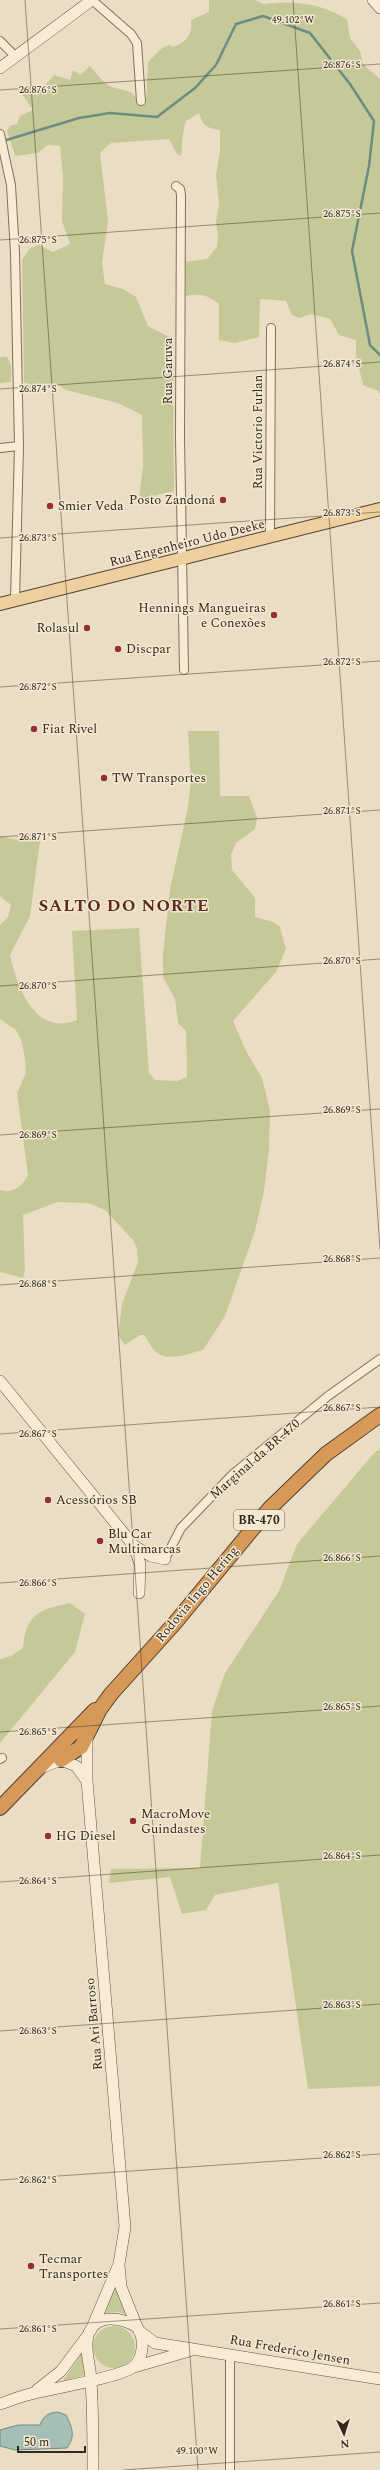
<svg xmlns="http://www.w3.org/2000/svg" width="380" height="2470" viewBox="0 0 380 2470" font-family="Spectral,serif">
<rect width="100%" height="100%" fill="#ebddc3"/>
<path fill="#c5c998" d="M209,0H255L263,4C293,0 320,3 347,19L350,38L360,51L363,64L380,79V394L378,391L363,385L356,355V340L339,335L330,319L311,314L299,318L292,315L286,301L260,299L259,337L235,343L219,340V304C208,295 200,293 186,296L185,262L207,259L217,247L218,235L216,222L219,203L216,175L220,150V130C207,129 202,125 199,113L186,121L183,133L181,156L177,154L169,139L111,143L100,153L108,221L102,263L105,284L123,289L136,297L148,326L173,339L174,492C160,492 152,498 139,499L143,466L142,415L118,403L66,390L56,383L29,385L24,382L22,260L30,248L39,245L53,252L70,244L62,221L63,176L60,146L48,145L38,153L15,156L7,131L10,126L17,124L20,116L33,110L22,94L24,87L30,85L41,90L54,75L70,80L73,70L80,75L90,66C96,73 101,80 108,85C121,92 134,87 139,104H146L148,62L162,48L169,45L172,47C186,43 193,35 191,20L209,12Z
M0,357H7L11,366V382L0,383Z
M188,731H219L220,796H249L257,818L255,829L236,843L231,855L232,870L255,898V917L274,922L280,927L286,949L276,972L233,1021L246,1051L262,1078L270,1110L269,1150L264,1191L255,1231L225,1316L203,1350C190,1353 166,1363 155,1351C151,1347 148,1340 144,1335H140L125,1345L118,1335L122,1304L138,1262L137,1248L133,1240L105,1210L88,1203L58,1202L23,1215L25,1269L23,1278L0,1272V1190C13,1194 22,1187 28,1175L17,1093L26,1073L25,1059L22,1042L16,1030L0,1019V925L8,917L11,905L0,896V836L18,840L40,841L30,916L10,955C17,987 35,1037 77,1020L72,931L139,928L149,1073L155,1080L177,1081L187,1077L186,1031L178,1023L175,999L163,977V954L170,889L188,807L191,782Z
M380,1449V2086L308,2089L278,1883L215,1895L206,1910L182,1914L170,1877L109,1883L111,1869L200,1868L212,1711L225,1673L279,1591L297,1544L374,1453Z
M70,1603L85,1614L75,1652L0,1743V1659L11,1656L23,1648C26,1613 39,1610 70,1603Z
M115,2281L121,2303L128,2315L118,2312L102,2314Z
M93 2347a21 21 0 1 1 42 0a21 21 0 1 1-42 0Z
M84,2350L85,2375L62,2382Z"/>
<path fill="#a5beb6" stroke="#6d8c83" d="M58,2412L66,2415C72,2427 76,2436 67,2448L15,2450L0,2446V2430L18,2425H40C44,2415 48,2413 58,2412Z"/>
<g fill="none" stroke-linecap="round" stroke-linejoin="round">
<path stroke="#6d8c83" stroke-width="2.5" d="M3,141L79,118L110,113L157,117L195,88L216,65L236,24L263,16L310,33L350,84L374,121L369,166L352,251L370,345L380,355"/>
<g stroke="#846f5b" stroke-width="10">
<path id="street" d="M92,0L131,34L137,43L141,101
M0,41L16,57
M0,134L11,185L15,253L19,446L15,600
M176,186L180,189L181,195L180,438L184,670
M0,448L19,446
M270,537L271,328
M165,1559L181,1528L233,1474L328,1396L380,1359
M0,1759L2,1758
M230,2354V2470"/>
</g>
<g stroke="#66503e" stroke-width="12">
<path id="secondary" d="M373,0L380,8
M0,68L92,0
M0,1381L134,1546L151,1556L165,1559
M134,1546L140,1564L139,1593
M87,1738V1781L125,2227L119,2264L91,2330
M40,1768L61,1760L76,1766L87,1781
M119,2265L121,2287L137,2327
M139,2331L155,2343L380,2379
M134,2367L189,2351
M37,2390L61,2371L88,2335
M0,2404C12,2400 23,2395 35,2393C55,2388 121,2377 133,2367C144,2358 145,2338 137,2327C122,2318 95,2312 88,2336C84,2350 91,2367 91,2381C93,2411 93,2440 93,2470"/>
</g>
<g stroke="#523e2f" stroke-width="14">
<path id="primary" d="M0,604L380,509"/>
</g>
<g stroke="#523e2f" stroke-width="16">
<path id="highway" d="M61,1760L81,1747L100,1709L111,1694L174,1624L269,1509L326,1454L380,1415
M0,1808L95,1710"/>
</g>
<use href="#street" stroke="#f7ebd6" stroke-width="8"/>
<use href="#secondary" stroke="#f7ebd6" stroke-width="11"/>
<use href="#primary" stroke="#edd09d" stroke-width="12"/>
<use href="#highway" stroke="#d69958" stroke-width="14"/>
</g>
<path fill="none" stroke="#35281e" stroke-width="1" stroke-opacity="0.45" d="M25,0L198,2470M293,0L380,1249M0,90L380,64M0,240L380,213M0,389L380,362M0,538L380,512M0,687L380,661M0,837L380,810M0,986L380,959M0,1135L380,1109M0,1285L380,1258M0,1434L380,1407M0,1583L380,1556M0,1732L380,1706M0,1882L380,1855M0,2031L380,2004M0,2180L380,2154M0,2329L380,2303M123,2470L380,2452"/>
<g fill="#902f34" stroke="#f3e8d2" stroke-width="1.5">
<circle cx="223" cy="500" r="4"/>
<circle cx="50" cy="506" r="4"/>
<circle cx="274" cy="615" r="4"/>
<circle cx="87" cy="628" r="4"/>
<circle cx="118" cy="649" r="4"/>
<circle cx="34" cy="729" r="4"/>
<circle cx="104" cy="778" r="4"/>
<circle cx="48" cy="1500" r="4"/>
<circle cx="100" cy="1541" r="4"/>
<circle cx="133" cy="1821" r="4"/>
<circle cx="48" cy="1836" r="4"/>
<circle cx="31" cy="2266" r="4"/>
</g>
<g text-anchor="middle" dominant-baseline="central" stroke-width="3" stroke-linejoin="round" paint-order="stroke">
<rect fill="#f3e8d2" stroke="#6e6254" stroke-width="1" x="234" y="1510" width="50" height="20" rx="3"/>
<g font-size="12" font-weight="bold" fill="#35281e">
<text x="259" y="1520">BR-470</text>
</g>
<g font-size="13" fill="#35281e" stroke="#f3e8d2">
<text transform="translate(168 371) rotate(-90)">Rua Garuva</text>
<text transform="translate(258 432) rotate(-90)">Rua Victorio Furlan</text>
<text transform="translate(187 543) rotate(-14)">Rua Engenheiro Udo Deeke</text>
<text transform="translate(255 1459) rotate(-41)">Marginal da BR-470</text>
<text transform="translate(197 1594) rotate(-50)">Rodovia Ingo Hering</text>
<text transform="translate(94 2024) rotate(-95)">Rua Ari Barroso</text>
<text transform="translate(290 2350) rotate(10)">Rua Frederico Jensen</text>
</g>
<g font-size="13" fill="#35281e" stroke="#f3e8d2" text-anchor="start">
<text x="215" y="500" text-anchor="end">Posto Zandoná</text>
<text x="58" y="506">Smier Veda</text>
<text x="266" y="608" text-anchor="end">Hennings Mangueiras<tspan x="266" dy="15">e Conexões</tspan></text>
<text x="79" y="628" text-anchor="end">Rolasul</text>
<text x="126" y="649">Discpar</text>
<text x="42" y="729">Fiat Rivel</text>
<text x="112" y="778">TW Transportes</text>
<text x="56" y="1500">Acessórios SB</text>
<text x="108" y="1534">Blu Car<tspan x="108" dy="15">Multimarcas</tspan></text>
<text x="141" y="1814">MacroMove<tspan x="141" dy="15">Guindastes</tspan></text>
<text x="56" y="1836">HG Diesel</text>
<text x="39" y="2259">Tecmar<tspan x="39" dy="15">Transportes</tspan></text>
</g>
<g font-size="17" font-weight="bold" letter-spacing="1" fill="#5f2a20" stroke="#f3e8d2">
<text x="124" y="906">SALTO DO NORTE</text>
</g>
</g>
<g font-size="10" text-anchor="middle" fill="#35281e" stroke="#f3e8d2" stroke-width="3" stroke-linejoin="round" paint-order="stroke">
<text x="293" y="23">49.102°W</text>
<text x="342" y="68">26.876°S</text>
<text x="38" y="93">26.876°S</text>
<text x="342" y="217">26.875°S</text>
<text x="38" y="243">26.875°S</text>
<text x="342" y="367">26.874°S</text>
<text x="38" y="392">26.874°S</text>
<text x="342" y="516">26.873°S</text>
<text x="38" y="541">26.873°S</text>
<text x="342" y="665">26.872°S</text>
<text x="38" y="690">26.872°S</text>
<text x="342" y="814">26.871°S</text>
<text x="38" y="840">26.871°S</text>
<text x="342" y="964">26.870°S</text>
<text x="38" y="989">26.870°S</text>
<text x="342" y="1113">26.869°S</text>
<text x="38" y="1138">26.869°S</text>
<text x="342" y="1262">26.868°S</text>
<text x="38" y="1287">26.868°S</text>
<text x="342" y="1411">26.867°S</text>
<text x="38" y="1437">26.867°S</text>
<text x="342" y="1561">26.866°S</text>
<text x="38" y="1586">26.866°S</text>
<text x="342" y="1710">26.865°S</text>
<text x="38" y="1735">26.865°S</text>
<text x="342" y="1859">26.864°S</text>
<text x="38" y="1884">26.864°S</text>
<text x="342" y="2008">26.863°S</text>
<text x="38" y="2034">26.863°S</text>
<text x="342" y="2158">26.862°S</text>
<text x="38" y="2183">26.862°S</text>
<text x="342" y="2307">26.861°S</text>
<text x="38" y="2332">26.861°S</text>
<text x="197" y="2454">49.100°W</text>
</g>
<g transform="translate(344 2434) rotate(176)" stroke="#f3e8d2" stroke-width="3" paint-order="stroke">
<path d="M0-3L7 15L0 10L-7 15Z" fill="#35281e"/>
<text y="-6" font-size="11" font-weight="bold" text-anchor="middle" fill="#35281e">N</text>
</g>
<path d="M18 2446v6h67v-6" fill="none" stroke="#35281e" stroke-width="2"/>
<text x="24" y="2446" font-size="12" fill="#35281e" stroke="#f3e8d2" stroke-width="3" paint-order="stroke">50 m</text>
</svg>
